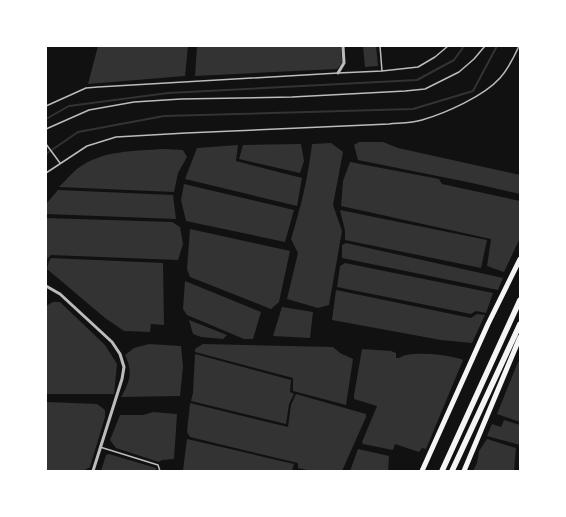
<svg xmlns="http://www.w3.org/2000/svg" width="566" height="517" viewBox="0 0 566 517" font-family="'Noto Serif',serif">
<rect width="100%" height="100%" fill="#111"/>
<path fill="#333" d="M98,46H188L185,76L88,84Z
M197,46H341L342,63L337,69L195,76Z
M363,46H376L378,66L365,67Z
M359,142H383L398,148L520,175V194L472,183L358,160L354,145Z
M331,143L343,152L333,205L342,231L329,305L318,308L287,299L298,253L291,239C301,206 308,178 312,144Z
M301,144L304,161L300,173L239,159L243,145Z
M238,145L236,161L302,178L297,206L185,179L197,148Z
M164,149L183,150L187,157L178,173L174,192L59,187C65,181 70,175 77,169C101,150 135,151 164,149Z
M350,162L439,179L442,184L520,201V238L504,272L487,266L491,239L341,206L343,181Z
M184,184L294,210L285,242L186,221L181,200Z
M58,190L173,195L176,219L46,214V204Z
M340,210L487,240L481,268L345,240V231Z
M46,218L172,222L180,227L183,244L178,260L51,255L46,260Z
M190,229L290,251L279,302L271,309L190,277L187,269Z
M346,243L503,278L498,290L342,258V245Z
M51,258L163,263L164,325L151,324L150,332L124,331L105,318L47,269L49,261Z
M345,263L493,293L486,313L476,311L471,314L337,287L340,266Z
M185,281L261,312L253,339H244L187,315L183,309Z
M336,290L471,318L477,314L485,315L472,343L441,340L332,320Z
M53,302H60L105,345L117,364L114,394H46V306Z
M282,307L313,312L310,338L273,336Z
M189,320L227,335L223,339L201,337L193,334Z
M149,344L181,346L183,367L180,396L121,397C130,382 133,371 125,355L134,348Z
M203,344L333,347L340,353L353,359L346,405L293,391V378L195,352V349Z
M362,349L391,351L396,353V358H399C409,350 452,355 463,360L426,449L422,448L419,452L395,444L393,450L363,444L362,442L377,406L354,399V395Z
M195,354L291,380L290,392L294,394L289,404L286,424L191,401L193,393Z
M518,362H520V422L497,414Z
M296,394L366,414V417L342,471H312L298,468V463L190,437L187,432L190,403L288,427L291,405Z
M46,402L97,404L105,410V417L90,467L83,471L46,470Z
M153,412L177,414L174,459L162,460L159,462L116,448L110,440L120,415H143Z
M504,420L520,425V445L487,436L492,424L501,427Z
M187,439L294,464L292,471H181L183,470Z
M487,439L516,448L514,471H473L477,463L479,451Z
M358,449L389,456L388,471H350Z
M109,454L156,468V471H101L106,455Z"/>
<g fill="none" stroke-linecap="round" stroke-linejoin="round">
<path stroke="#333" stroke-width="2" d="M46,119L69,106L168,93L417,80L454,60L464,46
M46,154L78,132L164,116L413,109L473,91L497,46"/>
<path stroke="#bcbcbc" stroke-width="1.5" d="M380,46L382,71
M46,106L86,88L98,87L338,73L382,71L418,67L435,57L448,46
M46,129L89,110L134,102L181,99L292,97L405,91L425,89L459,72L474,59L485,46
M46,144L60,163
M46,173L87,146L116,137L186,133L389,124C399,123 412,123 422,120C446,113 484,96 500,78C508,69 514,57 519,46
M100,447L158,465L160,471"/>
<path stroke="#bcbcbc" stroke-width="3" d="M338,73L344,63L343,46
M46,286L60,294L112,342L120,354L124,367L122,379L93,471"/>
<path stroke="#f5f5f5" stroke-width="5" d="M422,471L488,324L520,259
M464,471L520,337"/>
<path stroke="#f5f5f5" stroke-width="5.5" d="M442,471L520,300
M452,471L520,324"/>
</g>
<rect width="566" height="517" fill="none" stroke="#ffffff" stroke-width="94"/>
</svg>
